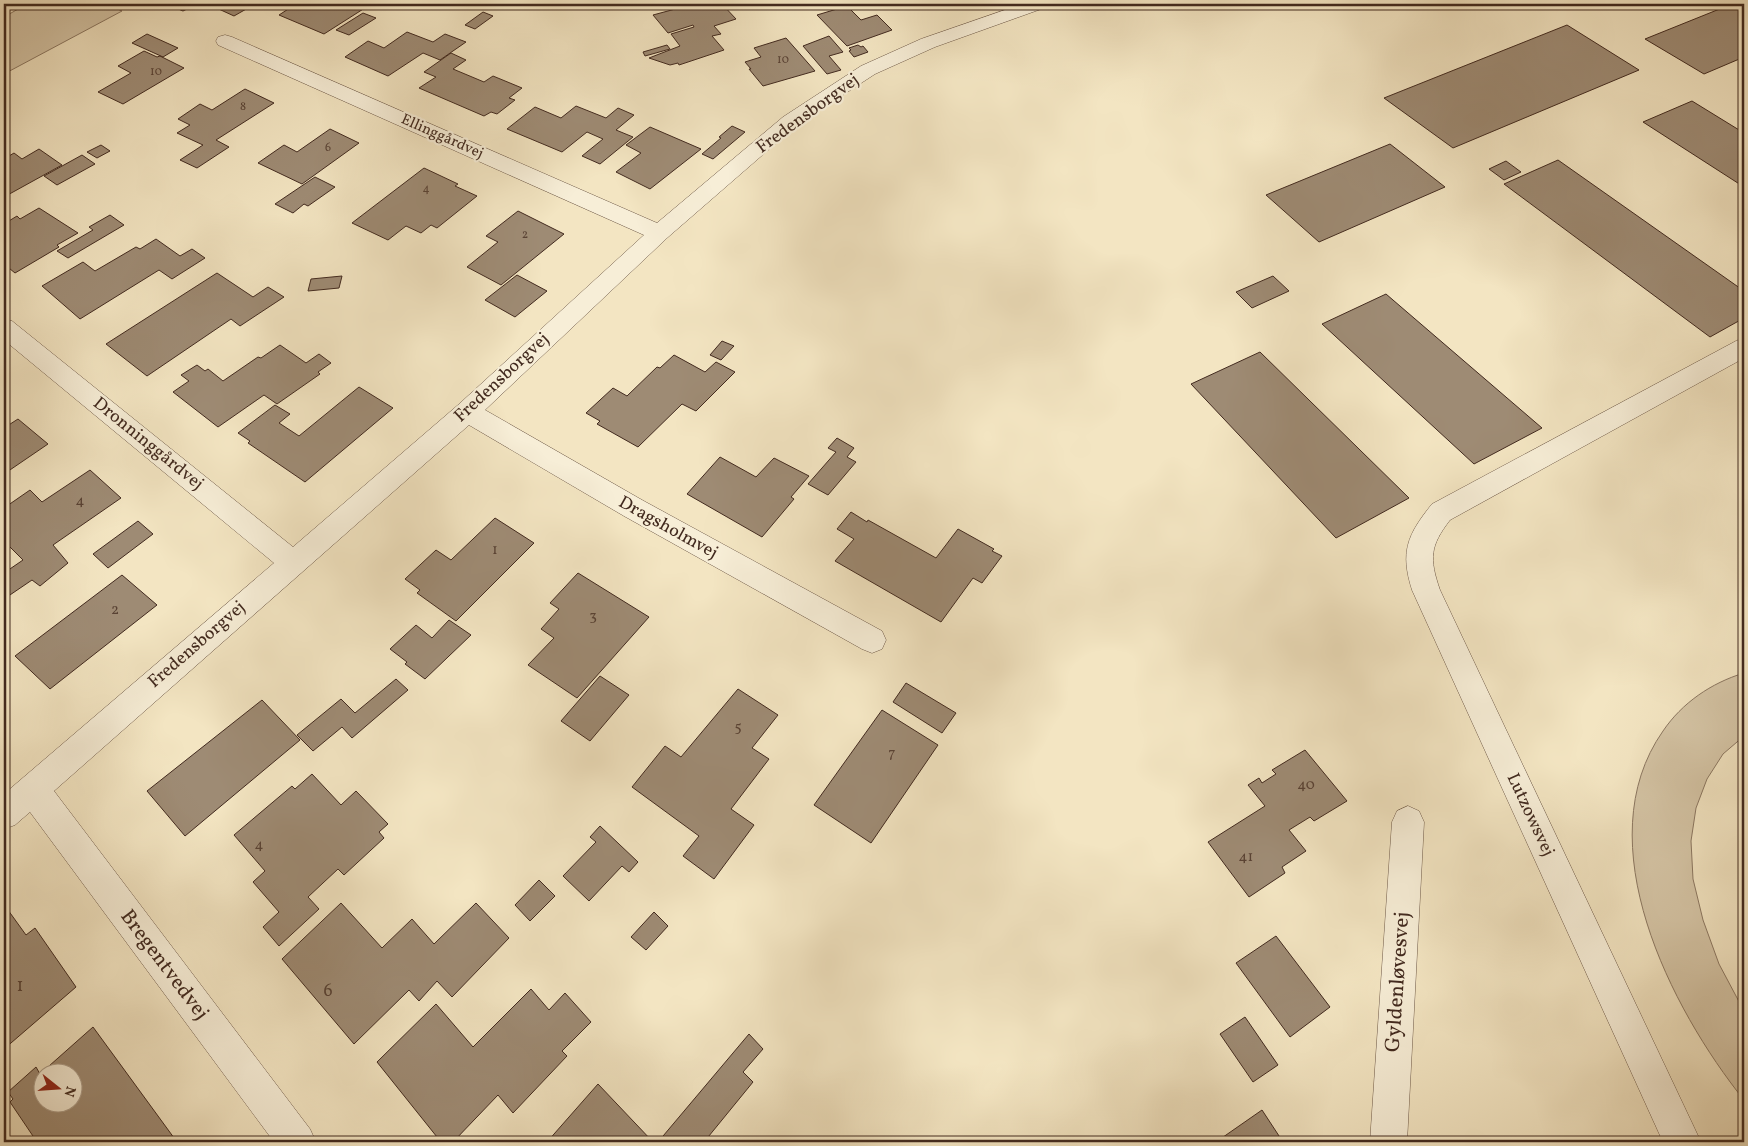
<svg xmlns="http://www.w3.org/2000/svg" width="1748" height="1146" viewBox="0 0 1748 1146" font-family="Vollkorn,serif">
<rect width="100%" height="100%" fill="#f3e5c2"/>
<filter id="stains"><feTurbulence type="fractalNoise" baseFrequency=".004" numOctaves="4"/><feColorMatrix values="0 0 0 0 .2 0 0 0 0 .09 0 0 0 0 .02 0 0 0 .5 -.17"/></filter>
<radialGradient id="worn" r=".72"><stop offset=".6" stop-color="#630" stop-opacity="0"/><stop offset="1" stop-color="#630" stop-opacity=".3"/></radialGradient>
<path fill="#d5c5a6" stroke="#8c7862" d="M27,4H106L122,11L4,74V17Z
M1744,673V736L1723,754L1707,779L1696,808L1691,841L1693,879L1703,920L1719,964L1744,1011V1100C1671,1009 1585,842 1663,731C1682,703 1711,683 1744,673Z"/>
<path fill="#9e8b74" stroke="#422a1f" fill-rule="evenodd" d="M166,4H197L183,11Z
M212,4H255L234,16L210,5Z
M296,4H363L368,6L324,34L279,15Z
M603,4H627L607,9Z
M676,4H722L736,19L714,26L721,34L712,36L724,50L679,65L678,63L670,65L649,58L680,46L671,34L694,27L693,25L668,33L653,15L679,8Z
M1732,4H1744V57L1704,74L1645,39Z
M847,6L861,20L877,15L892,30L847,46L817,15Z
M483,12L493,16L475,29L465,25Z
M363,13L376,18L349,35L336,30Z
M1567,25L1639,70L1453,148L1384,98Z
M407,32L433,42L445,34L466,42L440,60L423,53L388,76L345,57L368,41L384,48Z
M147,34L178,48L163,57L132,43Z
M829,36L843,52L829,56L841,70L827,74L803,46Z
M786,38L815,71L763,86L749,69H751L745,62L761,57L754,48Z
M667,45L670,49L645,56L643,52Z
M858,45L861,47L863,46L868,52L854,57L849,51L851,50L849,48Z
M144,51L157,57L160,56L184,68L123,104L98,92L131,73L118,66Z
M451,53L466,60L453,69L484,82L493,76L522,88L509,98L515,100L497,114L491,112L484,116L419,88L436,77L424,72Z
M245,89L274,103L216,140L229,147L197,168L180,160L203,145L177,133L190,125L178,119L200,104L212,110Z
M1692,101L1744,133V187L1643,122Z
M576,106L606,118L618,108L634,115L616,130L633,137L600,164L582,156L603,139L587,132L562,152L507,129L535,107L561,118Z
M732,126L745,132L713,159L702,154L721,138L719,137Z
M650,127L701,149L650,189L616,172L641,153L626,145Z
M330,129L359,143L302,184L258,163L284,145L297,152Z
M1390,144L1445,187L1319,242L1266,195Z
M101,145L110,151L97,158L87,152Z
M39,149L62,165L4,197V159L14,153L22,159Z
M82,155L95,164L57,185L44,176Z
M1558,160L1744,291V318L1710,337L1504,184Z
M1506,161L1521,172L1504,180L1489,169Z
M424,168L458,184L455,186L477,196L437,228L431,225L421,233L406,226L388,240L352,223Z
M315,177L335,187L308,206L304,204L293,213L275,204Z
M39,208L78,233L57,245L59,247L15,273L4,264V224L17,216L20,219Z
M518,211L564,234L501,285L467,267L498,242L486,236Z
M110,215L124,225L68,258L57,251L93,230L89,227Z
M156,239L180,256L192,249L205,258L172,279L159,270L80,319L42,286L83,262L95,271L136,247L140,249Z
M217,273L253,297L268,287L284,297L240,326L231,319L147,376L106,344Z
M517,275L547,291L515,317L485,300Z
M342,276L339,288L308,291L311,279Z
M1273,276L1289,291L1252,308L1236,292Z
M1386,294L1542,428L1474,464L1322,324Z
M722,341L734,346L721,360L710,355Z
M280,345L306,363L319,354L331,363L318,372L320,374L277,404L264,395L218,427L173,392L189,381L181,375L197,365L205,371L208,369L223,381L258,357L261,358Z
M1260,352L1409,498L1336,538L1191,384Z
M674,355L705,372L716,362L735,372L696,411L682,404L638,447L597,424L600,421L586,413L613,388L627,396L657,367L660,368Z
M359,387L393,408L305,482L248,443L250,441L238,433L275,405L290,414L279,423L299,436Z
M18,419L48,444L4,474V428Z
M837,438L854,448L847,457L856,462L828,495L808,484L836,452L828,448Z
M720,457L756,477L774,458L809,476L791,497L794,499L762,537L687,494Z
M90,470L121,498L53,545L68,563L40,586L32,580L4,599V573L23,560L4,541V528L6,527L4,525V508L30,490L42,502Z
M851,512L867,522L868,520L936,558L958,529L994,549L992,551L1002,556L982,583L973,578L941,622L835,561L854,539L837,529Z
M495,518L534,543L456,621L417,593L420,590L405,579L436,550L451,560Z
M138,521L153,534L108,568L93,554Z
M578,573L649,617L577,698L528,665L554,638L541,629L559,609L550,603Z
M122,575L157,605L50,689L15,656Z
M449,620L471,635L425,679L405,664L407,662L390,649L416,625L432,638Z
M600,676L629,695L590,741L561,721Z
M396,679L408,690L352,738L342,727L313,751L297,735L341,699L355,713Z
M906,683L956,713L942,733L893,702Z
M738,689L778,715L752,748L769,759L731,809L754,825L714,879L683,856L699,836L632,787L665,746L681,757Z
M262,700L300,740L185,836L147,791Z
M882,710L938,745L871,843L814,805Z
M1305,750L1347,801L1314,821L1310,817L1289,830L1306,851L1282,867L1285,873L1249,897L1208,842L1265,806L1248,785L1259,778L1262,783L1276,774L1272,770Z
M312,774L341,805L356,791L388,824L379,832L384,838L344,875L338,869L308,897L319,909L279,946L263,927L279,912L253,882L265,871L234,835L292,786L295,789Z
M600,826L638,862L629,872L622,866L589,901L563,876L596,842L590,837Z
M539,880L555,896L530,921L515,905Z
M341,903L382,948L412,919L434,944L476,903L509,938L452,997L437,981L419,1001L409,990L354,1044L282,959Z
M8,910L26,935L35,928L76,987L4,1049V914Z
M654,912L668,926L646,950L631,937Z
M1276,936L1330,1007L1290,1037L1236,963Z
M531,989L549,1010L565,993L591,1022L562,1051L567,1056L513,1113L498,1095L453,1142H441L377,1062L436,1004L473,1047Z
M1245,1017L1278,1065L1253,1082L1220,1034Z
M93,1027L177,1142H37L10,1102L13,1099L8,1092L36,1067L40,1074ZM42,1074H72V1104H42Z
M749,1034L763,1049L743,1072L753,1082L704,1142H658Z
M598,1084L653,1142H547Z
M1262,1110L1283,1142H1216Z"/>
<g fill="none" stroke-linecap="round" stroke-linejoin="round">
<g stroke="#6e5948" stroke-width="1">
<path id="minor" d="M1022,4H1047L1044,8L935,47L875,74L797,125L667,238L485,410L642,500L882,631L886,640L882,649L872,653L862,649L624,516L469,425L54,791L310,1129L316,1142H274L30,812L15,825L4,829V794L274,563L4,340V319L12,321L293,547L458,405L644,235L218,45L216,41L218,37L225,35L232,37L657,223L783,117L861,66L921,39Z
M1744,338V358L1450,520C1430,546 1429,558 1440,590L1701,1142H1663L1412,590C1400,552 1407,535 1432,504L1736,341Z
M1408,806L1419,811L1424,822L1407,1142H1370L1392,822L1397,811Z"/>
</g>
<use href="#minor" fill="#f7eed7" fill-rule="evenodd"/>
</g>
<g text-anchor="middle" dominant-baseline="central" stroke-width="4.5" stroke-linejoin="round" paint-order="stroke">
<g font-size="12" fill="#594234">
<text x="783" y="60">10</text>
<text x="156" y="72">10</text>
<text x="243" y="107">8</text>
<text x="328" y="148">6</text>
<text x="426" y="189">4</text>
<text x="525" y="235">2</text>
</g>
<g font-size="15" fill="#422a1f" stroke="#f7eed7">
<text transform="translate(442 137) rotate(24)">Ellinggårdvej</text>
</g>
<g font-size="15" fill="#594234">
<text x="80" y="501">4</text>
<text x="495" y="550">1</text>
<text x="115" y="610">2</text>
<text x="593" y="616">3</text>
<text x="738" y="727">5</text>
<text x="892" y="753">7</text>
<text x="1306" y="785">40</text>
<text x="259" y="845">4</text>
<text x="1246" y="857">41</text>
</g>
<g font-size="18" fill="#422a1f" stroke="#f7eed7">
<text transform="translate(808 114) rotate(-36)">Fredensborgvej</text>
<text transform="translate(502 378) rotate(-43)">Fredensborgvej</text>
<text transform="translate(148 444) rotate(39)">Dronninggårdvej</text>
<text transform="translate(668 528) rotate(29)">Dragsholmvej</text>
<text transform="translate(197 645) rotate(-41)">Fredensborgvej</text>
<text transform="translate(1530 815) rotate(65)">Lutzowsvej</text>
</g>
<g font-size="18" fill="#594234">
<text x="20" y="986">1</text>
<text x="328" y="991">6</text>
</g>
<g font-size="21" fill="#422a1f" stroke="#f7eed7">
<text transform="translate(164 965) rotate(53)">Bregentvedvej</text>
<text transform="translate(1398 982) rotate(-86)">Gyldenløvesvej</text>
</g>
</g>
<rect width="1748" height="1146" fill="none" stroke="#f3e5c2" stroke-width="20"/>
<rect x="5" y="5" width="1738" height="1136" fill="none" stroke="#422a1f" stroke-width="2.5"/>
<rect x="10" y="10" width="1728" height="1126" fill="none" stroke="#422a1f"/>
<g transform="translate(58 1088) rotate(107)"><circle r="24" fill="#f7eed7" stroke="#afa08d"/>
<path d="M0-4L9 19L0 12L-9 19Z" fill="#8f2418"/>
<text y="-8" font-size="14" font-weight="bold" text-anchor="middle" fill="#422a1f">N</text>
</g>
<rect width="100%" height="100%" filter="url(#stains)"/>
<rect width="100%" height="100%" fill="url(#worn)"/>
</svg>
